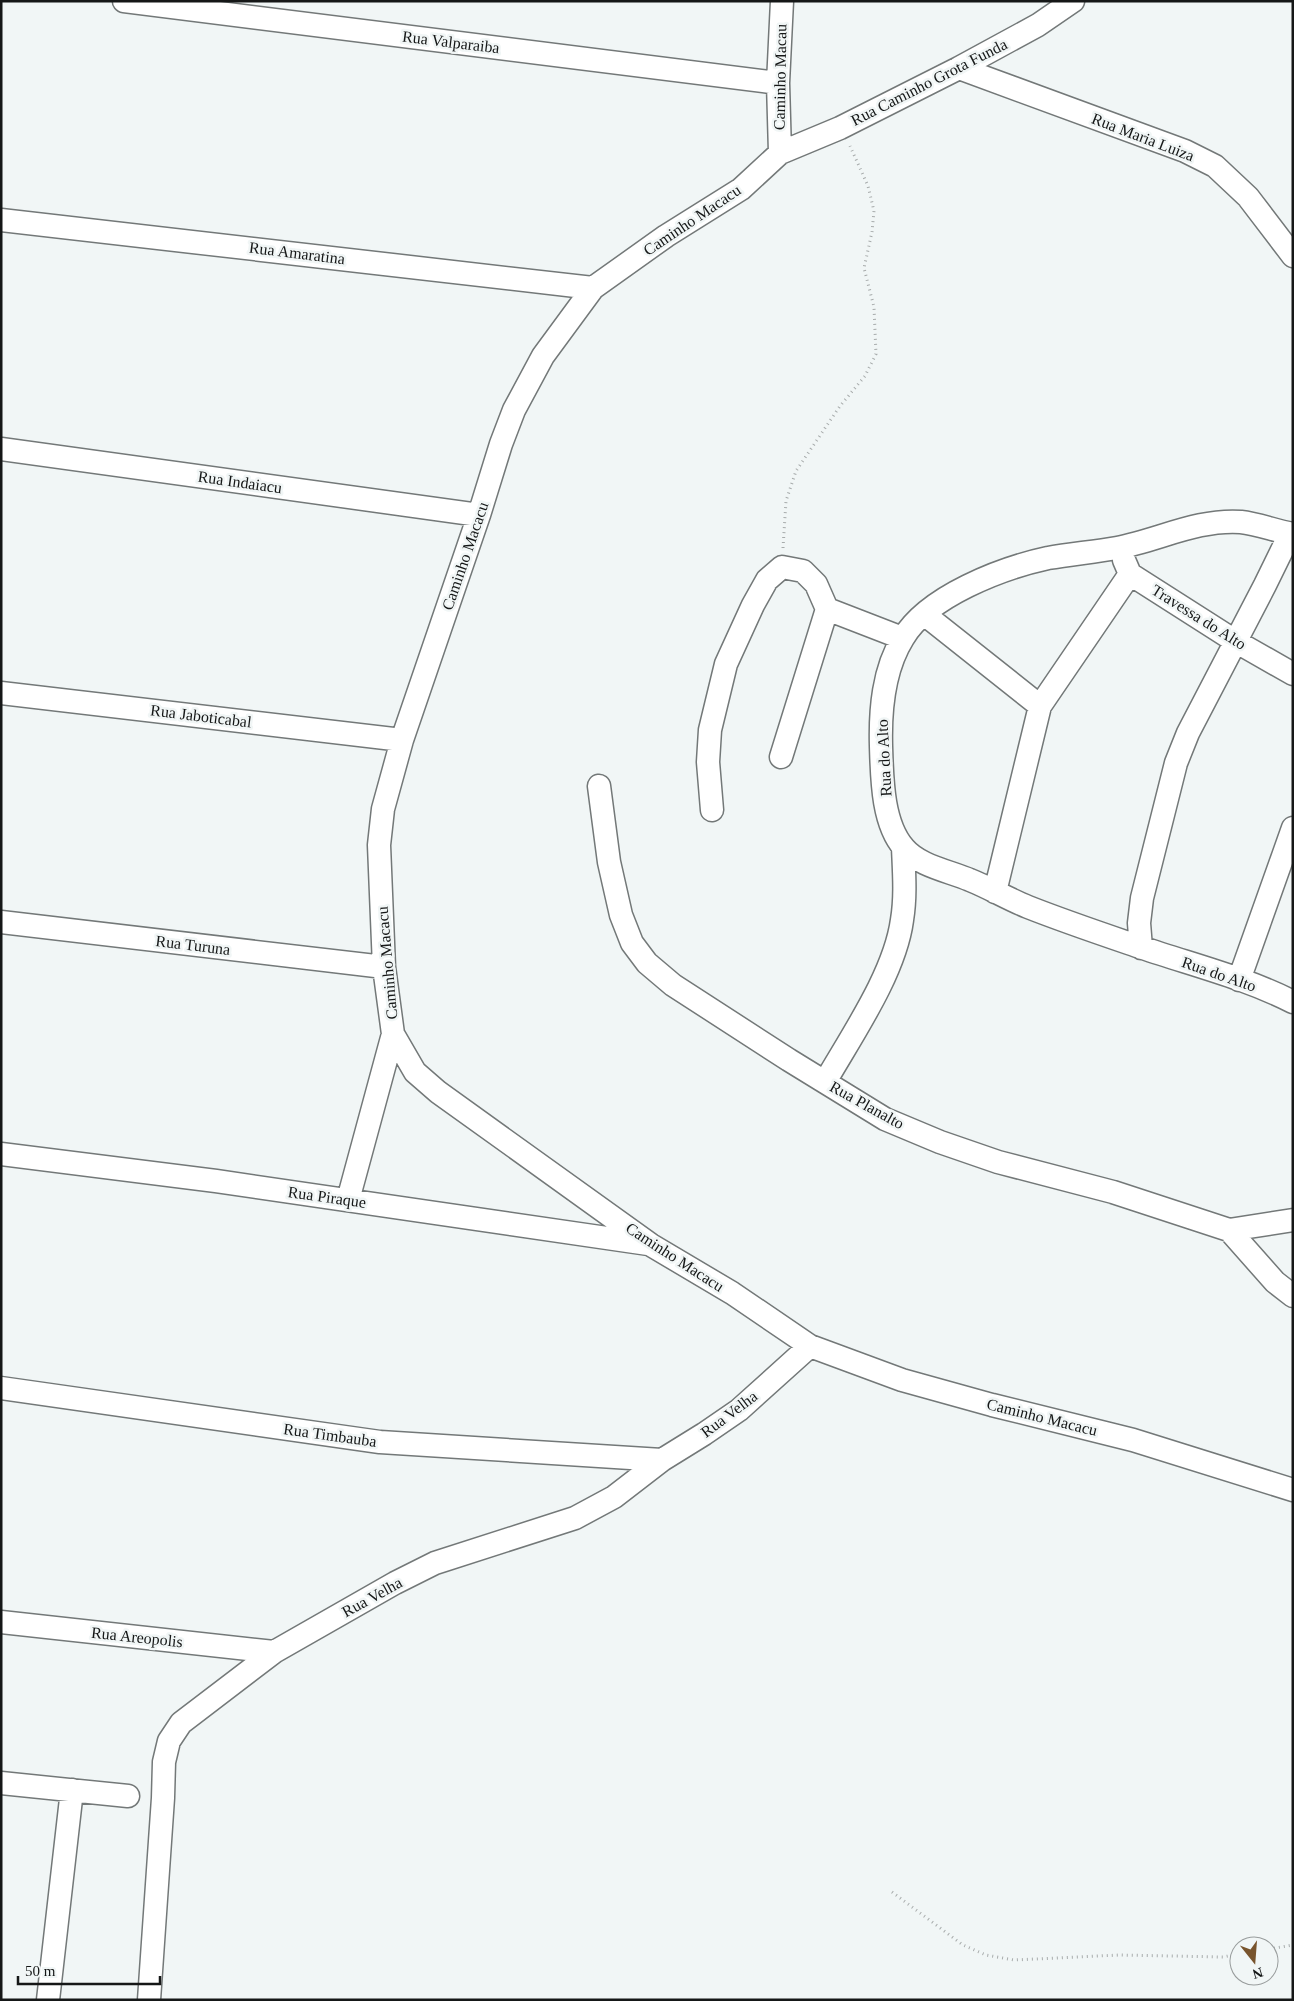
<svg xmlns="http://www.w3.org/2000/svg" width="1294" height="2001" viewBox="0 0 1294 2001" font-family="Georgia,serif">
<rect width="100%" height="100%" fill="#f1f6f6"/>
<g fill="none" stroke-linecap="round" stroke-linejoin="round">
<g stroke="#737878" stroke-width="25">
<path id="street" d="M124,1L778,83
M1073,1L1038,25L959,68L840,128L780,153L741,189L666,236L593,288L543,356L514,410L501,444L479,515L402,740L383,809L379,845L384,967L393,1034L415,1072L438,1092L651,1245L732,1293L810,1346L902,1380L992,1405L1133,1440L1293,1490
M959,68L1185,151L1215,166L1248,197L1293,256
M780,153L778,83L782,1
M1,220L593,288
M1,449L479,515
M1293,534C1276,531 1258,524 1241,522C1197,519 1159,540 1117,548C1094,552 1071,554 1048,558C1002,568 928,596 903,638C883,670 880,710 881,746C882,777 882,823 904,848C919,866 949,871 970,880C990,888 1008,899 1028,907C1066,922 1105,935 1143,948C1193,965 1246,978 1293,1002
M1124,560L1130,574L1235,641L1293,674
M924,614L1040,706
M1,693L402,740
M781,757L827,609
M599,786L609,862L621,915L632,943L647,963L673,985L789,1060L885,1119L940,1142L998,1162L1113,1192L1229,1230L1293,1220
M712,810L708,762L710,730L726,664L753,605L767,580L782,567L803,571L816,584L827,609L902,638
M995,892L1040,706L1130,574
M1,922L384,967
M1141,948L1139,923L1142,898L1176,763L1188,733L1265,585L1290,534
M1239,980L1293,828
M825,1082C852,1035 895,973 902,920C906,896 904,872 903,847
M1,1154L216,1181L648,1244
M348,1200L393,1034
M1229,1230L1275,1282L1293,1296
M1,1388L380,1442L662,1460
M1,1622L274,1652
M1,1783L128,1796
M48,2000L72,1790
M149,2000L163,1798L164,1762L169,1741L181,1723L274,1652L395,1583L435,1563L575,1518L614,1497L662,1460L704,1434L739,1410L810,1346"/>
</g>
<path stroke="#a7abab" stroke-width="3" stroke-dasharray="1 4" stroke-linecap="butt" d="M783,548L786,501L796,471L840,406L865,376L876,354L874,307L864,268L872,232L874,211L868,186L850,146
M892,1892L963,1945L986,1955L1014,1960L1120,1955L1223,1957L1239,1954
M1269,1949L1293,1945"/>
<use href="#street" stroke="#fff" stroke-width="22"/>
</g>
<g text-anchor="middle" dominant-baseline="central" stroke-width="5" stroke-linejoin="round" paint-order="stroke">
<g font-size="16" fill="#151717" stroke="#f1f6f6">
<text transform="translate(451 42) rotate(7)">Rua Valparaiba</text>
<text transform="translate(780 77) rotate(-89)">Caminho Macau</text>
<text transform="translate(929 82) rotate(-27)">Rua Caminho Grota Funda</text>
<text transform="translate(1143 137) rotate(21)">Rua Maria Luiza</text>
<text transform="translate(692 220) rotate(-34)">Caminho Macacu</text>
<text transform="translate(297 253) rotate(7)">Rua Amaratina</text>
<text transform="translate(240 482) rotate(8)">Rua Indaiacu</text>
<text transform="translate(465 556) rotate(-71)">Caminho Macacu</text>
<text transform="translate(1199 617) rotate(32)">Travessa do Alto</text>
<text transform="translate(201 716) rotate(7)">Rua Jaboticabal</text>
<text transform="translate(884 758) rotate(-93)">Rua do Alto</text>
<text transform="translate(193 945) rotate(7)">Rua Turuna</text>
<text transform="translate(387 963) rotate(-95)">Caminho Macacu</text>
<text transform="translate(1219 974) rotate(19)">Rua do Alto</text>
<text transform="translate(867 1105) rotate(29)">Rua Planalto</text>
<text transform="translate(327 1197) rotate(8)">Rua Piraque</text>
<text transform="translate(675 1257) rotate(33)">Caminho Macacu</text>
<text transform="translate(729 1414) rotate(-37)">Rua Velha</text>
<text transform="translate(1042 1417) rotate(14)">Caminho Macacu</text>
<text transform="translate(330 1435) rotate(8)">Rua Timbauba</text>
<text transform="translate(372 1597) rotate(-29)">Rua Velha</text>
<text transform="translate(137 1637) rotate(6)">Rua Areopolis</text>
</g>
</g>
<rect width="1294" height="2001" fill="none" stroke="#151717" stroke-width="5"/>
<g transform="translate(1254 1961) rotate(163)"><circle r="24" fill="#f1f6f6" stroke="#999d9d"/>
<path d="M0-4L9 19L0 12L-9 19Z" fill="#78542d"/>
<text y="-8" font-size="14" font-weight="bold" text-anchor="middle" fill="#151717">N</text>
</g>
<path d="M18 1976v8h142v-8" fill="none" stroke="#151717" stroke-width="2.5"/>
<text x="25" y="1976" font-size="15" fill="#151717" stroke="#f1f6f6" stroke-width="4" paint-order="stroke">50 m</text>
</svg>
